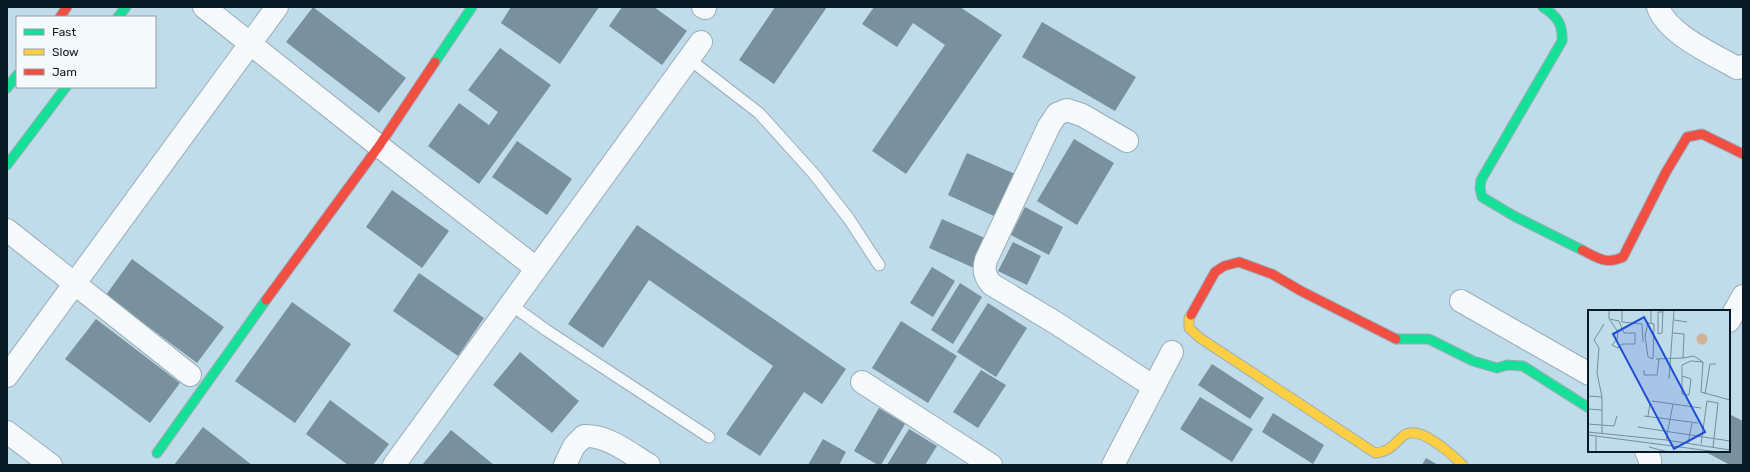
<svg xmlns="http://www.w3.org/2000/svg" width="1750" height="472" viewBox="0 0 1750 472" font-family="Rubik,sans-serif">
<rect width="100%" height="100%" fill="#c0dbea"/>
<path fill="#78919d" d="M313,7L406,78L379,113L286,42Z
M511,7H599L560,64L501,23Z
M622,7H654L687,31L662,65L609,26Z
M775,7H827L774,84L739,60Z
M874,7H960L1002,35L906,174L872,151L945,45L913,23L897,47L862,24Z
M1042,22L1136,77L1115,111L1022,57Z
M500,48L551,85L479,184L428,146L459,103L489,125L498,112L468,90Z
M1074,139L1114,163L1077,225L1037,201Z
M517,141L572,179L547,215L492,177Z
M967,153L1015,174L996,217L948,195Z
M392,190L449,231L422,268L366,227Z
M1025,207L1063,227L1049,255L1011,235Z
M942,219L987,239L974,268L929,248Z
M637,225L846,369L822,404L804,392L760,456L726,434L773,366L649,280L603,348L568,324Z
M1013,242L1041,256L1027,285L998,271Z
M132,259L224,327L197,363L106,295Z
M932,267L955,281L933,317L910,303Z
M419,273L484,318L458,356L393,311Z
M960,283L982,297L953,344L931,330Z
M292,302L351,344L295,423L235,381Z
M988,303L1027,328L996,377L957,352Z
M96,319L180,383L150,423L65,359Z
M901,321L957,356L928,403L872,368Z
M520,352L579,401L552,433L493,385Z
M1212,364L1264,398L1250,419L1198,385Z
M981,370L1006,385L978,428L953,412Z
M1200,397L1253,429L1232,462L1180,429Z
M330,400L389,444L373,465H348L306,434Z
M879,408L905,424L881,465H878L854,451Z
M1273,413L1324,445L1313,464L1262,432Z
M1729,414L1743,421V465H1730L1704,451H1729Z
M203,427L252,465H174Z
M909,429L937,446L925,465H887Z
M451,430L494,465H422Z
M823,439L846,452L839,465H808Z
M1426,458L1438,465H1422Z"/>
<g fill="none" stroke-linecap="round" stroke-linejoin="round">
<g stroke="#99aeba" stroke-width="13">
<path id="lane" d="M689,59L759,113L814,174L849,219L879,265
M510,304L546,330L709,437"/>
</g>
<g stroke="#99aeba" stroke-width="24">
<path id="street" d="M204,7L379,146L536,268
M703,7L705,8
M1658,7C1667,34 1713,54 1737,68L1743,66
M1127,141L1082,115L1067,110L1057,114L1049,126L986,260C983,270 985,276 991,284L1056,323L1154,387
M7,230L190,375
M1461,301L1589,374
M1729,321L1743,296
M7,376L277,7
M862,382L991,465
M7,432L51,465
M1646,451L1650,460V465
M394,465L701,42
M565,465L574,446L584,436C608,435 629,453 649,465
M1113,465L1172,352"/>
</g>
<g stroke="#99aeba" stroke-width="11">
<path id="fast" d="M1543,7C1557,16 1563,24 1562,41L1481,180L1480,188L1482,197L1514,216L1582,250
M118,17L126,7
M435,62L472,7
M7,88L17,75
M7,165L66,87
M1396,339H1429L1473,361L1497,368L1507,365L1523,366L1589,408
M157,453L266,300"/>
</g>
<g stroke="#99aeba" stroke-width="11">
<path id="slow" d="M1191,315L1189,318V328L1200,338L1375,453C1389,452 1394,444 1403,436C1419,423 1451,454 1463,465"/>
</g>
<g stroke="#99aeba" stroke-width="11">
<path id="jam" d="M60,17L67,7
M1582,250C1598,258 1606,265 1623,257L1666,172L1687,137L1702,134L1743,154
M266,300L379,146L435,62
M1191,315L1215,272L1224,266L1239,262L1272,274L1301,291L1396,339"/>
</g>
<use href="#lane" stroke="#f6fafc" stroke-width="11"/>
<use href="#street" stroke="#f6fafc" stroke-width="22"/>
<use href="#fast" stroke="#16e098" stroke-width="9"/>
<use href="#slow" stroke="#ffcf43" stroke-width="9"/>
<use href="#jam" stroke="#f24e42" stroke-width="9"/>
</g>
<g transform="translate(1588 310)">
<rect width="142" height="142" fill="#c0dbea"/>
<path d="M108.5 29a5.5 5.5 0 1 1 11 0a5.5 5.5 0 1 1-11 0Z" fill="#d2b199"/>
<path fill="none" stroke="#768e9b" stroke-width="1" d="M21,0V9L31,11L36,23H47V34H34L30,38L24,35L29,29L30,22L22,10M34,0V12L54,14L55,32M75,2H70V24L74,23L75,0M86,10L99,12M60,13L66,14L65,49L60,47L57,26ZM63,13V0M95,48L106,46L115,52M68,49L95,48L96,24L85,23M115,52L113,82L142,90M56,60V65H69L71,49M94,66V84L101,85L103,69L94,66V55L103,51L115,52M81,69L86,0M117,84L122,54H128M0,86L14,87M64,91L113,98M0,99L14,100M56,106L110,113M60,106L62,92M0,114L26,116L29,106M50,117L142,131M0,122L78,130L142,140M14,123V87L9,63L11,38L6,30L16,14M0,125L130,142M8,127V142M78,130L85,94M100,133L104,113M113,134L119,91L130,93L125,137M61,137L80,142"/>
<path fill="#1d4ed8" fill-opacity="0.15" stroke="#1d4ed8" stroke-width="2" d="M56,7L117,122L86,139L25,24Z"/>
<rect width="142" height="142" fill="none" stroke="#081a25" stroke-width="2"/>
</g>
<rect width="1750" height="472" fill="none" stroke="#081a25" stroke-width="16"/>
<rect x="16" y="16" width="140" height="72" fill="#f4f9fc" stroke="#96a0a6"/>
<rect x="24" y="29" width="20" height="6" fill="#16e098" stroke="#96a0a6"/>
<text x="52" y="36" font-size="12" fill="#081a25">Fast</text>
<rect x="24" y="49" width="20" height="6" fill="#ffcf43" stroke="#96a0a6"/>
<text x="52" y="56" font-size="12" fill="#081a25">Slow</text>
<rect x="24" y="69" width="20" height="6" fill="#f24e42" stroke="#96a0a6"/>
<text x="52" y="76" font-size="12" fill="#081a25">Jam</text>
</svg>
